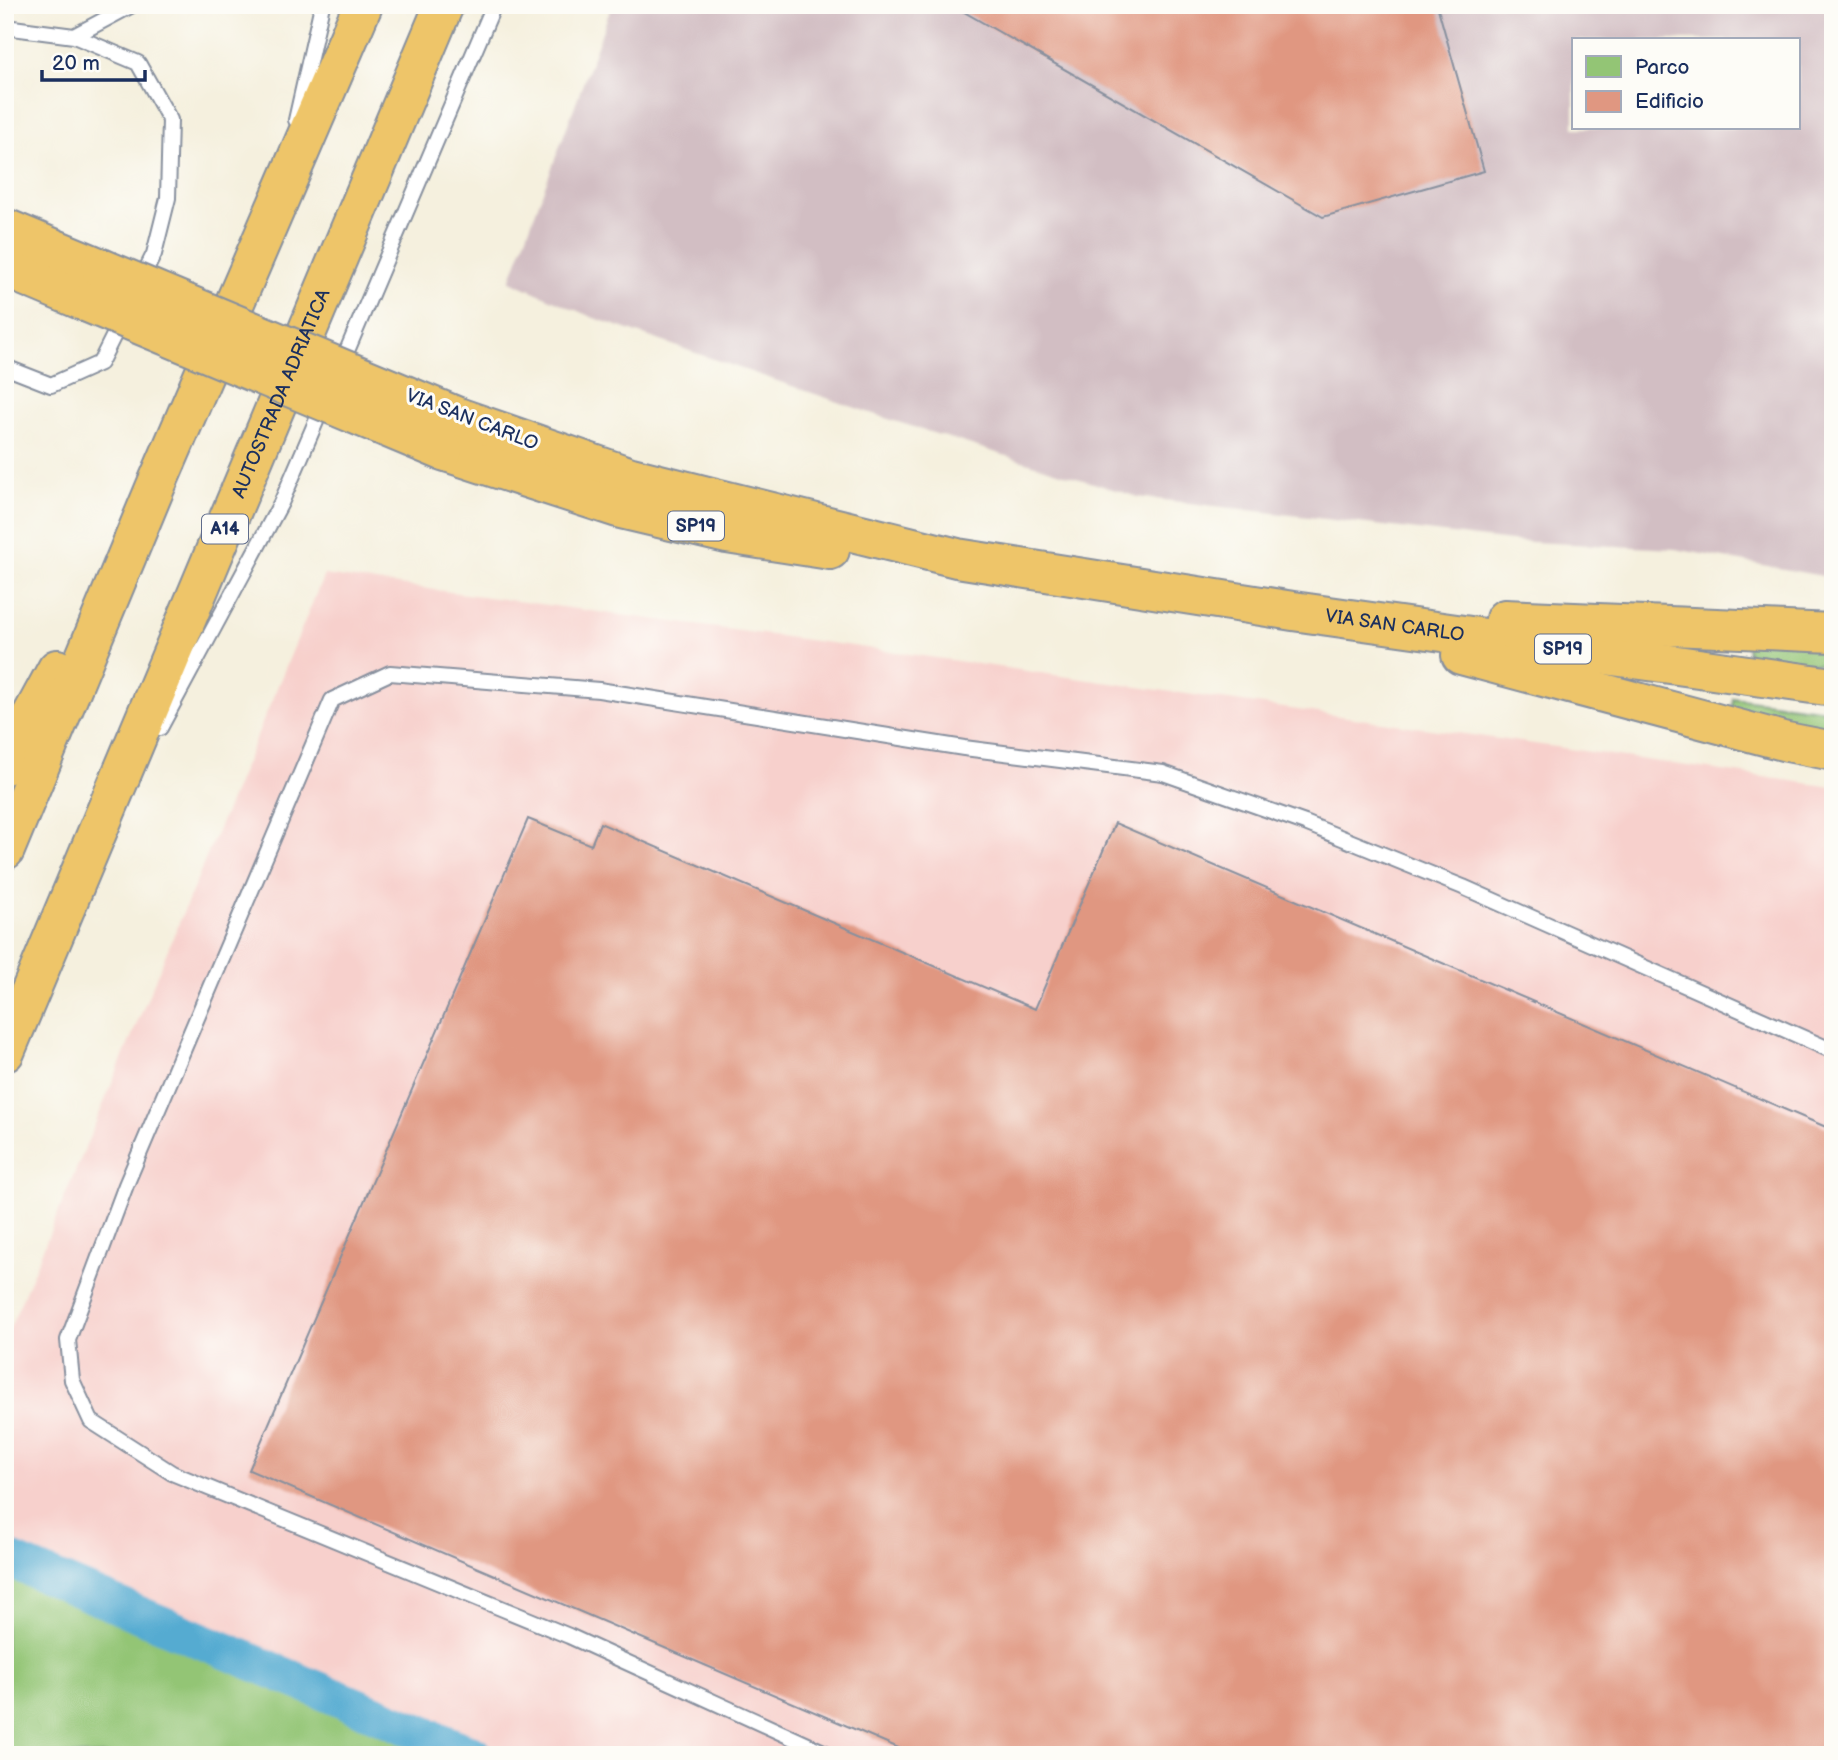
<svg xmlns="http://www.w3.org/2000/svg" width="1838" height="1760" viewBox="0 0 1838 1760" font-family="'Balsamiq Sans',sans-serif">
<rect width="100%" height="100%" fill="#fdfcf7"/>
<filter id="ink" filterUnits="userSpaceOnUse"><feTurbulence type="fractalNoise" baseFrequency=".0143" numOctaves="2"/><feDisplacementMap in="SourceGraphic" scale="14" xChannelSelector="R" yChannelSelector="G"/><feConvolveMatrix kernelMatrix="1 2 1 2 8 2 1 2 1" color-interpolation-filters="sRGB"/></filter>
<filter id="wash" filterUnits="userSpaceOnUse"><feTurbulence type="fractalNoise" baseFrequency=".00686" numOctaves="4" result="noise"/><feDisplacementMap in="SourceGraphic" scale="28" xChannelSelector="R" yChannelSelector="G"/><feGaussianBlur stdDeviation="1.57" result="paint"/><feColorMatrix in="noise" values="0 0 0 0 0 0 0 0 0 0 0 0 0 0 0 0 0 1.4 0 .05"/><feComposite in="paint" operator="in"/></filter>
<g filter="url(#wash)">
<rect width="100%" height="100%" fill="#f5f0de"/>
<path fill="#f7d0cc" d="M324,575L867,648L1833,787V1755H496L384,1699L5,1548V1340Z"/>
<path fill="#d2bec3" fill-rule="evenodd" d="M612,5H1833V578L1675,549L1511,541L1138,497L885,418L594,318L510,281ZM1574,40H1798V128H1574Z"/>
<path fill="#93c575" stroke="#577a6a" stroke-width="2" d="M1746,636L1833,644V666L1748,656Z
M1733,698L1833,711V733L1732,713Z
M5,1548L384,1699L496,1755H5Z"/>
<g fill="none" stroke-linecap="round" stroke-linejoin="round">
<path stroke="#54abd1" stroke-width="37" d="M5,1558L474,1755"/>
</g>
<g id="blocks">
<path fill="#e09781" d="M952,5H1437L1484,171L1323,217Z
M528,819L591,845L600,823L1035,1009L1115,823L1833,1130V1755H915L249,1470Z"/>
</g>
</g>
<g filter="url(#ink)">
<use href="#blocks" fill-opacity="0" stroke="#88909e" stroke-width="2"/>
<g fill="none" stroke-linecap="round" stroke-linejoin="round">
<g stroke="#88909e" stroke-width="18">
<path id="lane" d="M132,5L74,36L138,63L170,120L168,198L154,254L140,282
M5,27L74,36
M296,120L322,5
M341,365L494,5
M5,367L51,385L100,363L122,319
M160,728L281,503L324,403
M830,1755L569,1636L172,1473L91,1421L72,1380L68,1340L126,1185L332,700L390,673L599,690L964,748L1163,773L1305,823L1463,887L1833,1051"/>
</g>
<g stroke="#88909e" stroke-width="42">
<g id="highway">
<path d="M5,228L101,268"/>
<path d="M5,268L88,303"/>
<path id="s1" d="M458,417L631,477L957,558L1293,611L1833,687"/>
<path d="M443,451L621,509L727,534L830,550"/>
<path d="M1505,619L1833,633"/>
<path d="M1461,655L1787,742L1833,751"/>
<path d="M5,765L57,669"/>
<path d="M5,850L155,488L363,5"/>
<path id="s2" d="M5,1052L444,5"/>
</g>
</g>
<use href="#lane" stroke="#fff" stroke-width="14"/>
<use href="#highway" stroke="#eec569" stroke-width="38"/>
<g stroke="#88909e" stroke-width="42" stroke-linecap="butt">
<path id="highway-bridge" d="M101,268L458,417
M88,303L443,451"/>
</g>
<use href="#highway-bridge" stroke="#eec569" stroke-width="38"/>
</g>
</g>
<g text-anchor="middle" dominant-baseline="central" stroke-width="6" stroke-linejoin="round" paint-order="stroke">
<g fill="#fdfcf7" stroke="#5f6c8c" stroke-width="2">
<rect x="668" y="511.5" width="56" height="29" rx="5"/>
<rect x="202" y="514.5" width="46" height="29" rx="5"/>
<rect x="1535" y="634.5" width="56" height="29" rx="5"/>
</g>
<g font-size="18" font-weight="bold" fill="#1b2f5e">
<text x="696" y="526">SP19</text>
<text x="225" y="529">A14</text>
<text x="1563" y="649">SP19</text>
</g>
<g font-size="19" fill="#1b2f5e" stroke="#fdfcf7">
<text stroke="none"><textPath href="#s2" startOffset="714">AUTOSTRADA ADRIATICA</textPath></text>
<text transform="translate(472 420) rotate(21)">VIA SAN CARLO</text>
<text stroke="none"><textPath href="#s1" startOffset="962">VIA SAN CARLO</textPath></text>
</g>
</g>
<rect width="1838" height="1760" fill="none" stroke="#fdfcf7" stroke-width="28"/>
<rect x="1572" y="38" width="228" height="91" fill="#fdfcf7" stroke="#a3aaba" stroke-width="2"/>
<rect x="1586" y="56" width="35" height="21" fill="#93c575" stroke="#a3aaba" stroke-width="2"/>
<text x="1635" y="74" font-size="21" fill="#1b2f5e">Parco</text>
<rect x="1586" y="91" width="35" height="21" fill="#e09781" stroke="#a3aaba" stroke-width="2"/>
<text x="1635" y="108" font-size="21" fill="#1b2f5e">Edificio</text>
<path d="M42 70v10h103v-10" fill="none" stroke="#1b2f5e" stroke-width="3.5"/>
<text x="52" y="70" font-size="21" fill="#1b2f5e" stroke="#fdfcf7" stroke-width="5" paint-order="stroke">20 m</text>
</svg>
